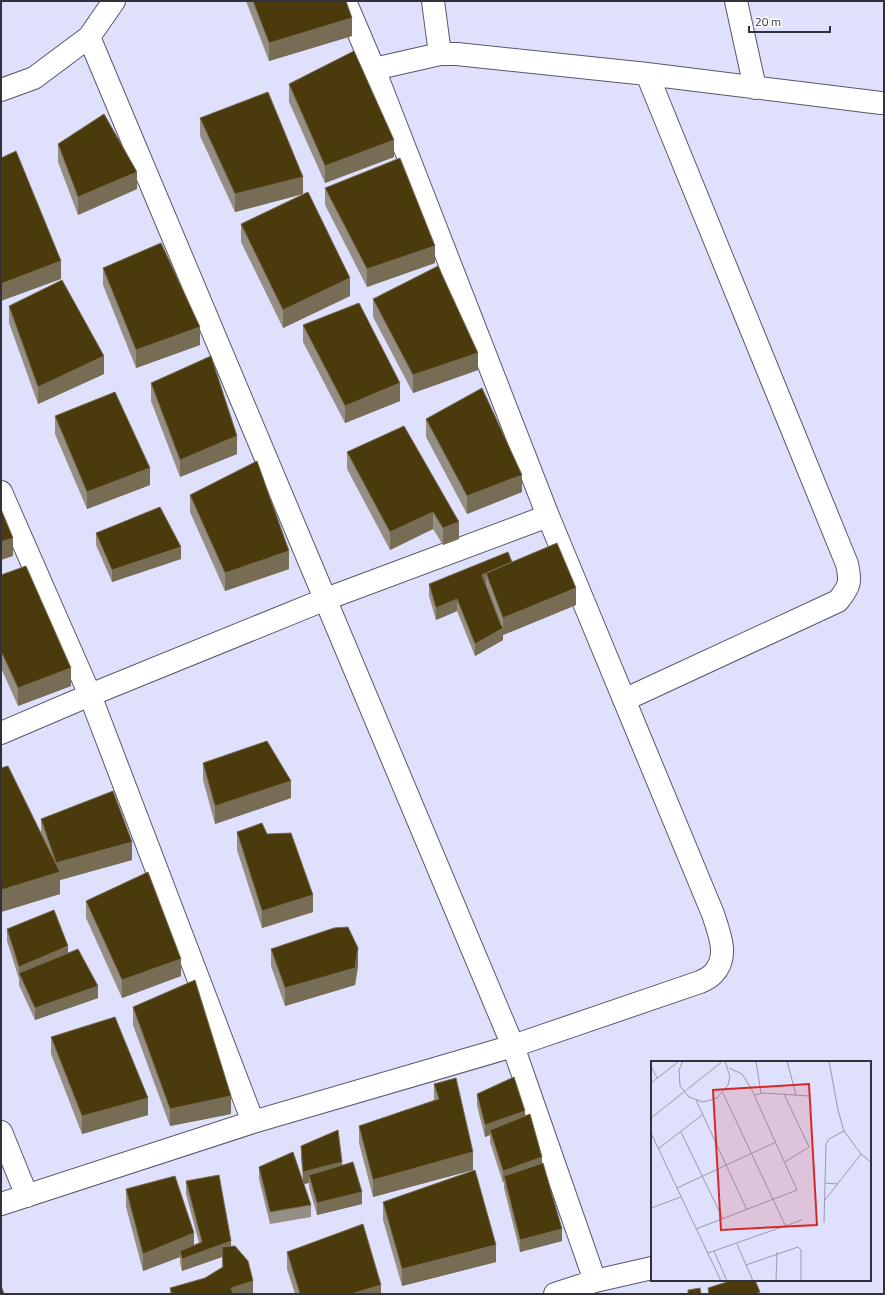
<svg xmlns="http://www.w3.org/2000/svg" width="885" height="1295" viewBox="0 0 885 1295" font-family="'Titillium Web',sans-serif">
<rect width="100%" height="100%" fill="#dfe0fb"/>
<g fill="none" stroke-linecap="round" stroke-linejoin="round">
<g stroke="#57576e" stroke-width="24">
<path id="minor" d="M433,1L440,54
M736,1L755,88
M89,37L513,1046L595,1281
M374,69L440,54H457L647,74L881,103
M1,90L34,78L89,37L114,1
M1,492L90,695L253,1122
M624,700L838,601C850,586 851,582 847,564L647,74
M1,733L90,695L326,599L548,516
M1,1132L27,1196
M1,1204L253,1122L513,1046L700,982C705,980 710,977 713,974C730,957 719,933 713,914L548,516L374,69L345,1
M555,1294L595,1281L652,1268"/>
</g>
<use href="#minor" stroke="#fff" stroke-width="22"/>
</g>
<path fill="#958e84" d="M246,1H346L352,36L269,61Z
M289,84L394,157L325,183L289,102Z
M200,118L303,194L235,212L200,136Z
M58,144L137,189L78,215L58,162Z
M325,188L435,263L367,287L325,205Z
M241,224L350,296L283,328L241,242Z
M103,268L200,345L136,368L103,285Z
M373,299L478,370L413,393L373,317Z
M9,306L104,374L38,404L9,323Z
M303,325L400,401L345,423L303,342Z
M151,383L237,454L180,477L151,401Z
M55,416L150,485L87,509L55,434Z
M426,419L522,492L467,514L426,437Z
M404,426L459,539L443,545L433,529L390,550L347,469V452Z
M190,495L289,569L225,591L190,512Z
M96,533L181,559L112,582L96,545Z
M512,562L576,605L503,635V640L475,656L457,611L436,620L429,596V584Z
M1,575L71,686L18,706L1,668Z
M203,763L291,798L215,824L203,780Z
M1,768L41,834V819L132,860L60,880V894L1,912Z
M237,832L267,834L313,912L262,928L237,850Z
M86,901L181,976L122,998L86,918Z
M7,929L68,953L98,998L35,1020L19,985V979L7,941Z
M271,949L358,966L355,985L285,1006L271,966Z
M133,1007L231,1114L170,1126L133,1025Z
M51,1037L148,1115L82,1134L51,1054Z
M434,1084L473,1170L373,1197L359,1143V1126L434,1100Z
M477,1094L525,1116L542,1163L562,1241L520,1252L504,1188V1182L503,1183L490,1142V1135L485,1137L477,1106Z
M301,1146L342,1165L362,1204L317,1215L309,1187V1183L304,1184L311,1205V1217L270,1224L259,1179V1167L303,1182L301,1158Z
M186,1181L231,1246L253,1294H170V1288L205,1278L222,1267V1257L182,1271L180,1263V1257L143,1271L126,1207V1189L194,1245L199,1243L186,1194Z
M383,1202L496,1262L402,1286L383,1220Z
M287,1252L381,1294H295L287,1269Z"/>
<path fill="#776c54" d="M352,18V36L269,61V43Z
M394,140V157L325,183V166Z
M137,172V189L78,215V197Z
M303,177V194L235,212V194Z
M435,246V263L367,287V269Z
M61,261V279L1,301V284Z
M350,278V296L283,328V310Z
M200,327V345L136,368V350Z
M478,353V370L413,393V375Z
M104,356V374L38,404V387Z
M400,383V401L345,423V406Z
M237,436V454L180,477V460Z
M150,468V485L87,509V492Z
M522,475V492L467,514V496Z
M433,512V529L390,550V532Z
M459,522V539L443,545V528Z
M13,538V556L1,560V542Z
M181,547V559L112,582V570Z
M289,551V569L225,591V573Z
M486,574V586L482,575Z
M576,588V605L503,635V640L475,656V644L503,628V618Z
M457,599V611L436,620V608Z
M71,668V686L18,706V688Z
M291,781V798L215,824V806Z
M132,842V860L60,880V894L1,912V890L56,873V863Z
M313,895V912L262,928V911Z
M68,946V958L19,973V979V967Z
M358,948V966L355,985L285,1006V988Z
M181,959V976L122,998V980Z
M98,986V998L35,1020V1008Z
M231,1096V1114L170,1126V1109Z
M148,1098V1115L82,1134V1116Z
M525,1111V1124L490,1130V1135L485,1137V1125Z
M473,1152V1170L373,1197V1180Z
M542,1157V1169L504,1176L503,1183V1171Z
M342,1162V1174L309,1175V1183L303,1184V1172Z
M362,1192V1204L317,1215V1203Z
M562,1229V1241L520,1252V1240Z
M194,1233V1251H180V1257L143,1271V1254Z
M231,1241V1253L222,1247V1257L182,1271V1259Z
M496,1245V1262L402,1286V1269Z
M253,1281V1294H231V1288Z
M381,1285V1294H351Z"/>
<path fill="#4b3b0c" stroke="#776c54" d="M253,1H346L352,18L269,43Z
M354,51L394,140L325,166L289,84Z
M268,92L303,177L235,194L200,118Z
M104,114L137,172L78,197L58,144Z
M16,151L61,261L1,284V158Z
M400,158L435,246L367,269L325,188Z
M308,192L350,278L283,310L241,224Z
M161,243L200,327L136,350L103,268Z
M438,266L478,353L413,375L373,299Z
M62,280L104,356L38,387L9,306Z
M359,303L400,383L345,406L303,325Z
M211,356L237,436L180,460L151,383Z
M482,388L522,475L467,496L426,419Z
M115,392L150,468L87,492L55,416Z
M404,426L459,522L443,528L433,512L390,532L347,452Z
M257,461L289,551L225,573L190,495Z
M160,507L181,547L112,570L96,533Z
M1,509L13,538L1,542Z
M557,543L576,588L503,618L486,573Z
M508,552L512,562L482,575L501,625L503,628L475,644L457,599L436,608L429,584Z
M26,566L71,668L18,688L1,651V575Z
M267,741L291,781L215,806L203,763Z
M8,766L60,872L1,890V768Z
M113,791L132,842L56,863L41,819Z
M262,823L267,834L291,833L313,895L262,911L237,832Z
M148,872L181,959L122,980L86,901Z
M54,910L68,946L19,967L7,929Z
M348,927L358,948L355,968L285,988L271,949L334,928Z
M78,949L98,986L35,1008L19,973Z
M195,980L231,1096L170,1109L133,1007Z
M115,1017L148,1098L82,1116L51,1037Z
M514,1077L525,1111L485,1125L477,1094Z
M456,1078L473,1152L373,1180L359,1126L439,1099L434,1084Z
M530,1114L542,1157L503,1171L490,1130Z
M338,1130L342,1162L303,1172L301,1146Z
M293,1152L311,1205L270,1212L259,1167Z
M353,1162L362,1192L317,1203L309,1175Z
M543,1163L562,1229L520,1240L504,1176Z
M475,1170L496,1245L402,1269L383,1202Z
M219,1175L231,1241L182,1259L180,1251L202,1242L186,1181Z
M175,1176L194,1233L143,1254L126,1189Z
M363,1224L381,1285L351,1294H300L287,1252Z
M235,1246L248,1261L253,1281L231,1288L233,1294H172L170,1288L205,1278L223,1267L222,1247Z
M733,1280H755L760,1292L755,1294H709L708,1288Z
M1,1285L4,1294H1Z
M700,1288L701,1294H688V1290Z"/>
<g transform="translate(651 1061)">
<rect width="220" height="220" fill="#dfe0fb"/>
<path fill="none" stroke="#999aae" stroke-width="1" d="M32,0L28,9L29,25L38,36L52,41L66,37L77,24L79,16L74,0M105,0L110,32M136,0L145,34M178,0L187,49L193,70L210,93L220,101M0,5L6,17M0,22L27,1M72,32L134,164M133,33L158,86L134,101M103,34L112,32L158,35M45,39L96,149M0,57L72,0M30,71L72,158M0,72L70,220M7,88L51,54M174,122L187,123M26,127L125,81M174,139L210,93M0,147L30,136M173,162L175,83L178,78L193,70M45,168L146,129L100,27L91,13L78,7M86,183L102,220M63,190L76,220M57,192L151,159M95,204L147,186L150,189V220M125,220L126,191"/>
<path fill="#d62828" fill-opacity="0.15" stroke="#d62828" stroke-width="2" d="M158,23L166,164L70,169L62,29Z"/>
<rect width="220" height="220" fill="none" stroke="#31313b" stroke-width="2"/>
</g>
<rect width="885" height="1295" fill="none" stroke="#31313b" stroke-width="4"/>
<path d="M749 26v6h81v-6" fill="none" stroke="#31313b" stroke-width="2"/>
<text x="755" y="26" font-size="12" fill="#31313b" stroke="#ffffff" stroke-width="3" paint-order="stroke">20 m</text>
</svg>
